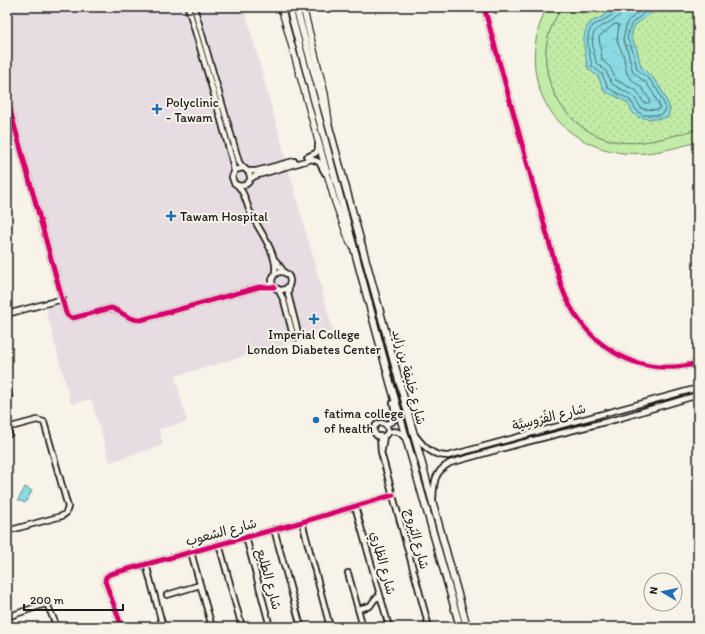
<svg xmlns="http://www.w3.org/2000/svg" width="705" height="634" viewBox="0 0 705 634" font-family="Itim,'Playpen Sans Arabic',sans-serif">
<defs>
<pattern id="grass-dots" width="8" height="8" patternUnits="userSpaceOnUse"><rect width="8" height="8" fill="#c2eba7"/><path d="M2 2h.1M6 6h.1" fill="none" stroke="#a6c98f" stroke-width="1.8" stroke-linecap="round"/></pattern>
<pattern id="water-ripples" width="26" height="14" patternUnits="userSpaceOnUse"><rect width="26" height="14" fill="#89dae2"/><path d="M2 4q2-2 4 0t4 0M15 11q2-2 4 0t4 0" fill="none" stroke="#76bac1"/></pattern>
</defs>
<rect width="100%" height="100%" fill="#f7f3e8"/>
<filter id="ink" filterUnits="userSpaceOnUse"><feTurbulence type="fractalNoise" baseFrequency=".025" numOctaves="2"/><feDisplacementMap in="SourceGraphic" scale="8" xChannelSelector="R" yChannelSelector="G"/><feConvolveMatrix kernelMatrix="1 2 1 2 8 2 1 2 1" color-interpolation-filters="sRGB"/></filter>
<g filter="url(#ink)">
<path fill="#e6dce2" d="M7,7H244L333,331L175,376L187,422L159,429L163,445L110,462L91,399L71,404L45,306L63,301L7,91Z"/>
<path fill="url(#grass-dots)" stroke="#6f8462" d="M563,7H698V129C672,136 642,147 614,141C555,129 524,56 563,7Z"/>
<path fill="#c2eba7" stroke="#6f8462" d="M492,7H514L495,14Z
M547,7H563C524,56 555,129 614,141C642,147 672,136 698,129V142C674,148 648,156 623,153C548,143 514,73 547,7Z"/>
<path fill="url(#water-ripples)" stroke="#5d8e93" d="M624,7H655L654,11L634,26L631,38L637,49L641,67L653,78L661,89L670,108L668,117C660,120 640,120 634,114C631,111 630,106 627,103C623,99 610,94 604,91L598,76L588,69C586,55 579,36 590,23C592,21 595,20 598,19C610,12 609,9 624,7Z
M25,487L32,491L25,503L18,500Z"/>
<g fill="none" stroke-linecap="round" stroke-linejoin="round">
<path stroke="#48686b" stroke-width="1" d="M619,7L617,12C611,15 607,18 601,22C598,23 595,24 593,26C583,36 590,54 592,66L602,74L608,88L630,100L637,111L643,115H660L664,113L666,108L658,91L650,80L637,69L633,51L627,38L631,24L651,7
M624,7C623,22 597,23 593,35C591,43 595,55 596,63L606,71L612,84L633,96L641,108L644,109L658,110L660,107L653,93L647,84L633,72L628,52L623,39L627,22L644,7
M615,24H617L619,25L617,41L623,54L627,74L631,79L642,88L650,100L649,103H644L637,91L616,80L610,67L602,60L599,37Z"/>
<g stroke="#1c1c1c" stroke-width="8">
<path id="minor" d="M188,7L215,98L232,160L234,171
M194,7L239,162C242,168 246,168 249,173C254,184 241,189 234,183L232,177L235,170L243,168
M484,7L561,285C581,343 636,380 698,363
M7,99L66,313L68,316L73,318L111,308C122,311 129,321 141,320L259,287H274
M307,157L316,153L318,149V145
M247,171H256L294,161
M250,179L255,176L312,159L319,162L325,173
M238,186C246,194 246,204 251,214C259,230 281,258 274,276
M276,261L284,272
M272 281a9 9 0 1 1 18 0a9 9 0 1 1-18 0Z
M278,289L284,301L293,335L296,337L298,333L288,294L289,286
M7,314L63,299
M7,387L9,396L7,402
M7,418L9,434
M374 430a7 7 0 1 1 14 0a7 7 0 1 1-14 0Z
M385,424C399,422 395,414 393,403
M7,428L37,420L44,422L68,507L66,513L62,516L7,531
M387,433C396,429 400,432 406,439
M415,435C424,447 432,456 448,456L698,388
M380,436L381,452L429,627
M382,450L384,436
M433,499C434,482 434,472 450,463L522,443L617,419L698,395
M355,506L389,627
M302,522L330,627
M274,529L301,627
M246,537L270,627
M219,544L242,627
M191,552L212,627
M146,564L163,627
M348,573L363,627
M167,595L200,585
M358,609L370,606L375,599L380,596
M7,617L45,604L48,606L57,627
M122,627L105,581L106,577L110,574L302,522L393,495"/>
</g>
<g stroke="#1c1c1c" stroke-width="8">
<path id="major" d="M281,7L335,202L350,243
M303,7L325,94L329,122"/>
</g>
<g stroke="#1c1c1c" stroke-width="9">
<path id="highway" d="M289,7L390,382L460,627
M296,7L467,627"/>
</g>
<use href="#minor" stroke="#f7f3e8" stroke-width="4.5"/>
<use href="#major" stroke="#f7f3e8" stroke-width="5.5"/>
<use href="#highway" stroke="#f7f3e8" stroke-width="6"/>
<g stroke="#f7f3e8" stroke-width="8">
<path id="cycleway" d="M484,7L561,285C581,343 636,380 698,363
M7,99L66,313L68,316L73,318L111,308C122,311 129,321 141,320L259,287H274
M122,627L105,581L106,577L110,574L302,522L393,495"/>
</g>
<use href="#cycleway" stroke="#d6006c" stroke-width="5"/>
</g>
</g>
<g fill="#1f6fb2" stroke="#f7f3e8" stroke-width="1.5">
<path d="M155 103h4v4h4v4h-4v4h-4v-4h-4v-4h4z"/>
<path d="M169 210h4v4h4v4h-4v4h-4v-4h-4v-4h4z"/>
<path d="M312 313h4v4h4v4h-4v4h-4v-4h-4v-4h4z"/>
<circle cx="316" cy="420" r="4"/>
</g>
<g text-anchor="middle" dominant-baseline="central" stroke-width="4" stroke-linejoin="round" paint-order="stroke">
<g font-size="13" fill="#1c1c1c" stroke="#f7f3e8" text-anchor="start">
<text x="166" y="102">Polyclinic<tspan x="166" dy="15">- Tawam</tspan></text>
<text x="180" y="216">Tawam Hospital</text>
<text x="314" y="334" text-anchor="middle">Imperial College<tspan x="314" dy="15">London Diabetes Center</tspan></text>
<text x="324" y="413">fatima college<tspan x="324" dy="15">of health</tspan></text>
</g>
<g font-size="13" fill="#1c1c1c" stroke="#f7f3e8">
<text transform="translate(409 377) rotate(75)">شارع خليفة بن زايد</text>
<text transform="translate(549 417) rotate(-14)">شارع الفُرُوسِيَّة</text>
<text transform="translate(221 532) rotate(-15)">شارع الشعوب</text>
<text transform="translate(417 539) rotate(75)">شارع البُروج</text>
<text transform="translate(383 563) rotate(75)">شارع الظاري</text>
<text transform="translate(269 579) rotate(75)">شارع الطليع</text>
</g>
</g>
<rect width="705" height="634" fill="none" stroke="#f7f3e8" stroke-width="24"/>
<rect x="12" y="12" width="681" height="610" fill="none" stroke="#1c1c1c" stroke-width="1.5" filter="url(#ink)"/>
<g transform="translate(663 592) rotate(279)"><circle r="19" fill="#f7f3e8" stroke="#9f9d96"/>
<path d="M0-3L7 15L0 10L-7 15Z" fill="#1f6fb2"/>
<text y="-6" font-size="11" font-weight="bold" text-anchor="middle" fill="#1c1c1c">N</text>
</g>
<path d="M24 604v6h99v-6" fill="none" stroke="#1c1c1c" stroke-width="2"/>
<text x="30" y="604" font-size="12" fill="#1c1c1c" stroke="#f7f3e8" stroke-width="3" paint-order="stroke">200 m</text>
</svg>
